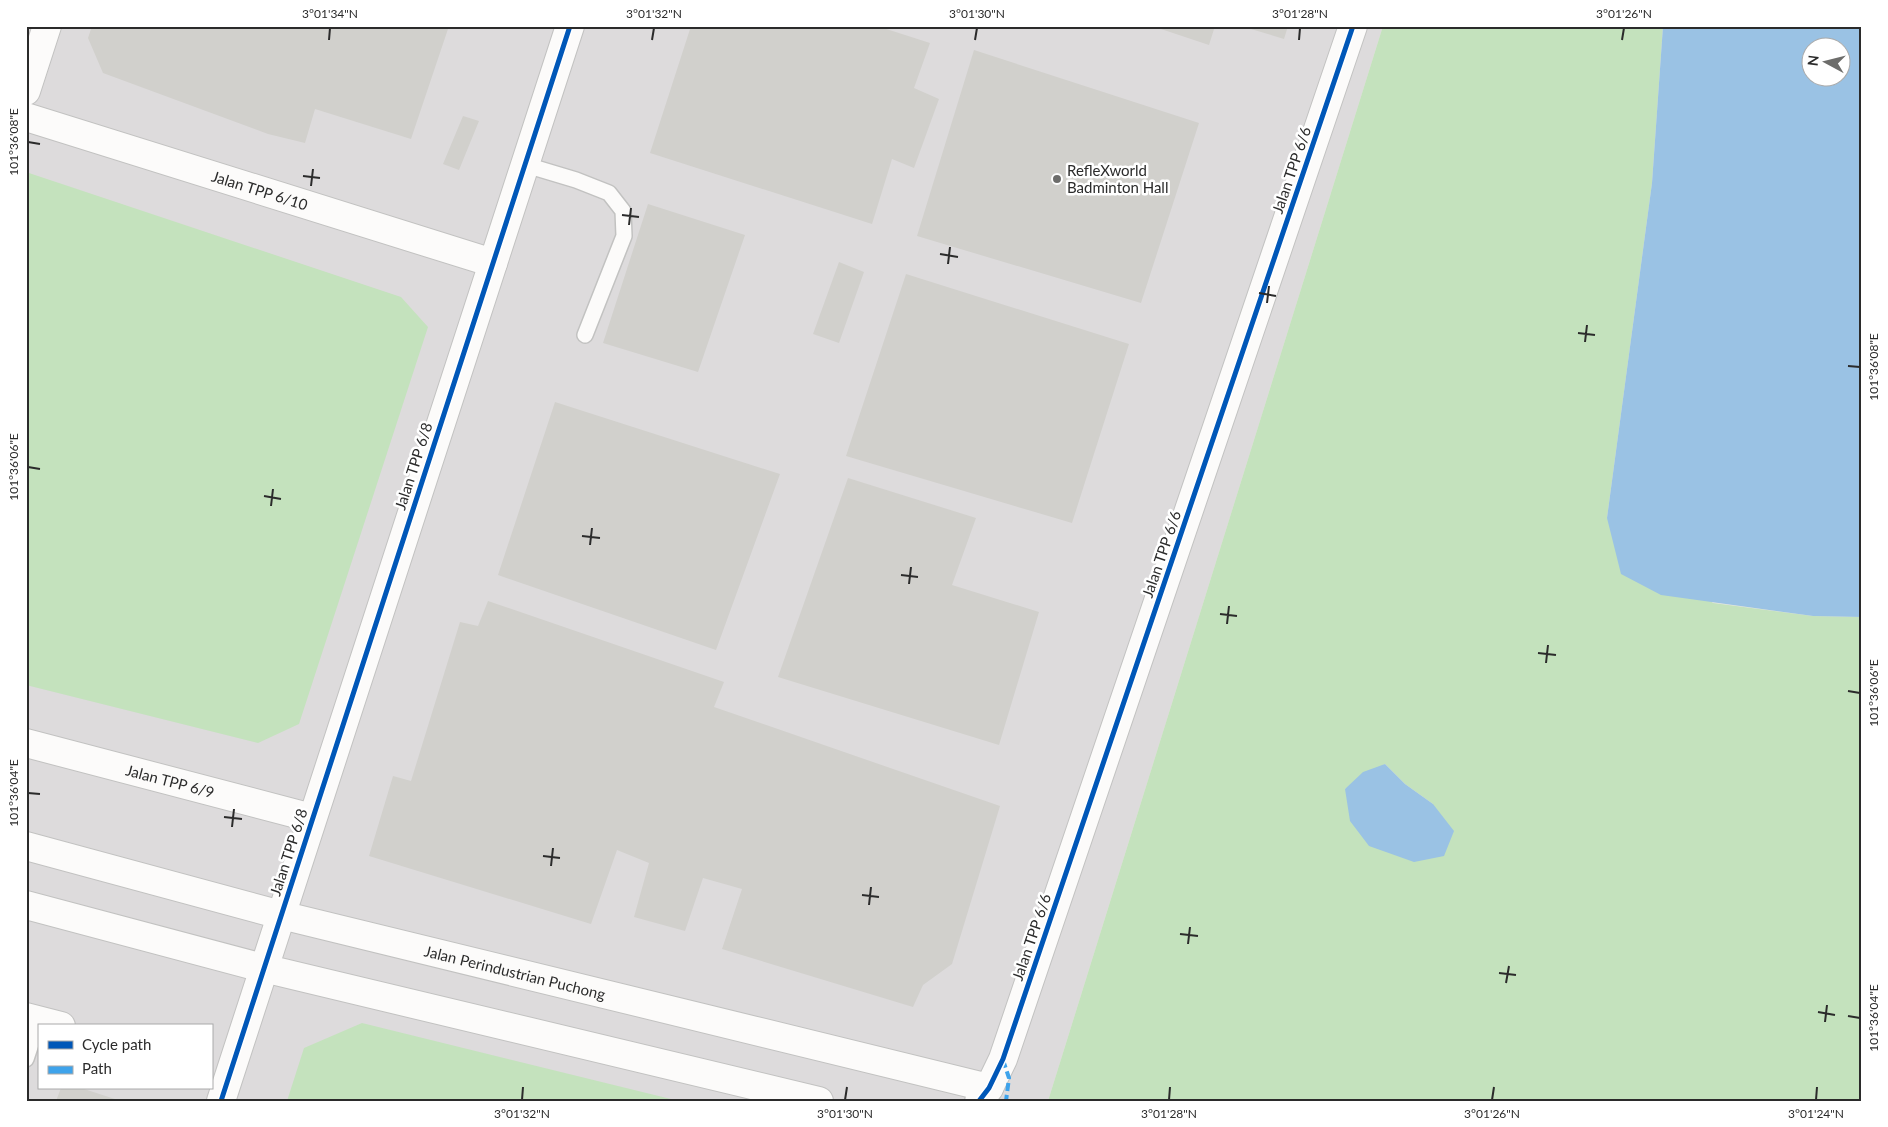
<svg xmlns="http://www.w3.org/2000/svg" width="1888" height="1127" viewBox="0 0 1888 1127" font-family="Lato,sans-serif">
<rect width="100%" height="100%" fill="#e8e7e1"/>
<path fill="#dddbdc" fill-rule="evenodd" d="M26,26H1383L1048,1101H26ZM39,1026H211V1088H39Z"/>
<path fill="#c4e2bd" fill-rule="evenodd" d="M1383,26H1663L1652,183L1607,518L1713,603L1813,616L1862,617V1101H1048ZM1385,764L1405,784L1433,804L1345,789Z
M26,172L401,297L428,327L299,724L258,743L26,685Z
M362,1023L679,1101H287L304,1048Z"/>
<path fill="#9ac2e4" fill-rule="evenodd" d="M1663,26H1862V617L1813,616L1661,595L1621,574L1607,518L1652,183ZM1810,48H1840V78H1810Z
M1385,764L1405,784L1433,804L1454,831L1444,856L1414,862L1369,846L1350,821L1345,789L1363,772Z"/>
<path fill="#d1d0cc" d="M92,26H449L411,139L315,109L305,143L268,134L103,73L88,38Z
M691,26H877L930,43L914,88L939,99L914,168L892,159L872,224L650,153Z
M1152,26H1215L1209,45Z
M1252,26H1288L1284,39L1251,29Z
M974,50L1199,123L1141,303L917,236Z
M463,116L479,121L459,170L443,164Z
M648,204L745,235L698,372L603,343Z
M839,262L864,272L839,343L813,334Z
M906,274L1129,344L1072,523L846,456Z
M555,402L780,474L716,650L498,575Z
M848,478L976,518L952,585L1039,612L999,745L778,677Z
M488,601L724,682L714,707L1000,806L952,964L923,985L913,1007L722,949L742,889L703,878L685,931L634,917L649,863L617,850L591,924L369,856L393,776L411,781L460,622L478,626Z
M61,1088H81L121,1101H56Z"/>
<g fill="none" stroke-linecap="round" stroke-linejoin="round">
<g stroke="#c2c2c1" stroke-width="18">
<path id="service" d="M526,165L576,180L609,193L623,211L624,236L585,335
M26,1059L39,1020"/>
</g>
<g stroke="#c2c2c1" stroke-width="30">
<g id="minor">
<path d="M26,91L47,26"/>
<path id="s1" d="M26,117L493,263"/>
<path id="s2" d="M26,743L312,818"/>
<path d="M26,1017L61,1026"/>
<path d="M221,1101L570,26"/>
</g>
</g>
<g stroke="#c2c2c1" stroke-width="30">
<g id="tertiary">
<path id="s3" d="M26,846L281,915L989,1088"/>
<path d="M26,905L263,968L819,1101"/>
<path d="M979,1101L989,1088L1003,1059L1353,26"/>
</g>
</g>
<use href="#service" stroke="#fcfbfa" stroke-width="15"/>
<use href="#minor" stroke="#fcfbfa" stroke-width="28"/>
<use href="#tertiary" stroke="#fcfbfa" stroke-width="28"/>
<path stroke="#3ea3eb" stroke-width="4" stroke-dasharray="8 4" stroke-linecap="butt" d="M1003,1060L1009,1078L1006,1101"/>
<g stroke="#fff" stroke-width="8">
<path id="cycleway" d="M221,1101L570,26
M979,1101L989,1088L1003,1059L1353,26"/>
</g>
<use href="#cycleway" stroke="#0057b8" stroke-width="5"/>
</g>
<path fill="none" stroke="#2b2b2b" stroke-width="2" d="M329,40L330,28M652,40L654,28M975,40L977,28M1299,40L1300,28M1622,40L1624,28M28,142L40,144M303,176L320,178M311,186L313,169M622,215L639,217M629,225L631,208M940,254L958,257M948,264L950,247M1259,293L1276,296M1267,303L1269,286M1578,333L1595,335M1585,342L1587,325M1848,366L1860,367M28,467L40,469M264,496L281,499M271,506L273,489M582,536L600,538M590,545L592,528M901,575L918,577M909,584L911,567M1220,614L1237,616M1227,624L1229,606M1538,653L1556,655M1546,663L1548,645M1848,691L1860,693M28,793L40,794M224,817L242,819M232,827L234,809M543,856L560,858M551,866L553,848M862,895L879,897M869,905L871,887M1180,934L1198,936M1188,944L1190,927M1499,973L1516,975M1506,983L1509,966M1818,1012L1835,1015M1848,1016L1860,1018M1825,1022L1827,1005M522,1100L523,1087M845,1100L847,1087M1169,1100L1170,1087M1492,1100L1494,1087M1816,1100L1817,1087"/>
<circle fill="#6d6d6b" stroke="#fff" stroke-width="2" cx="1057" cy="179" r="5"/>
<g text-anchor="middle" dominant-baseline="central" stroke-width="5" stroke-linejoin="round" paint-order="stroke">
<g font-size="15" fill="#2b2b2b" stroke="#fff" text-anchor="start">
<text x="1067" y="170">RefleXworld<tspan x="1067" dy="17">Badminton Hall</tspan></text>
</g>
<g font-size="15" fill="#2b2b2b" stroke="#fff">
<text transform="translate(1291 170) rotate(-71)">Jalan TPP 6/6</text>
<text stroke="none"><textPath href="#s1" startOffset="245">Jalan TPP 6/10</textPath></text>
<text transform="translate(413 466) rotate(-72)">Jalan TPP 6/8</text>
<text transform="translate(1161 554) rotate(-71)">Jalan TPP 6/6</text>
<text stroke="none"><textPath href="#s2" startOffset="149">Jalan TPP 6/9</textPath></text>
<text transform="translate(288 852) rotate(-72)">Jalan TPP 6/8</text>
<text transform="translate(1031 937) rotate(-71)">Jalan TPP 6/6</text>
<text stroke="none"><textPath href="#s3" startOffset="505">Jalan Perindustrian Puchong</textPath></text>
</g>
</g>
<rect width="1888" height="1127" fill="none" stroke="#ffffff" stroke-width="55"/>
<rect x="38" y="1024" width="175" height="65" fill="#ffffff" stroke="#aaaaaa"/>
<rect x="48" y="1041" width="25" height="8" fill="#0057b8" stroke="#aaaaaa"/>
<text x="82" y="1050" font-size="15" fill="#2b2b2b">Cycle path</text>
<rect x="48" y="1066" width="25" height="8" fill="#3ea3eb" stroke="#aaaaaa"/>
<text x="82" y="1074" font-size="15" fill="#2b2b2b">Path</text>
<g transform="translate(1826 62) rotate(277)"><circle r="24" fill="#ffffff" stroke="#aaaaaa"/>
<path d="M0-4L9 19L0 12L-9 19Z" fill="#6d6d6b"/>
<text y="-8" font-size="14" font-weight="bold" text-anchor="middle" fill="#2b2b2b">N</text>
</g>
<rect x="28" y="28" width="1832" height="1072" fill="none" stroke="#2b2b2b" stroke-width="2"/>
<g font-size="12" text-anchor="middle" fill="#2b2b2b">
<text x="330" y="18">3°01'34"N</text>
<text x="654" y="18">3°01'32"N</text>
<text x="977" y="18">3°01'30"N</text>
<text x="1300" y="18">3°01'28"N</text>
<text x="1624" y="18">3°01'26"N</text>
<text transform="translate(14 142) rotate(-90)" y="4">101°36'08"E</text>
<text transform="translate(1874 367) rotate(-90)" y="4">101°36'08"E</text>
<text transform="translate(14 467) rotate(-90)" y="4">101°36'06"E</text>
<text transform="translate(1874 693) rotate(-90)" y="4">101°36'06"E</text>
<text transform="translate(14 793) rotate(-90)" y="4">101°36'04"E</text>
<text transform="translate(1874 1018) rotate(-90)" y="4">101°36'04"E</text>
<text x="522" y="1118">3°01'32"N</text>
<text x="845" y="1118">3°01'30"N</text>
<text x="1169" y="1118">3°01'28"N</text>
<text x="1492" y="1118">3°01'26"N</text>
<text x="1816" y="1118">3°01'24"N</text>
</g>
</svg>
